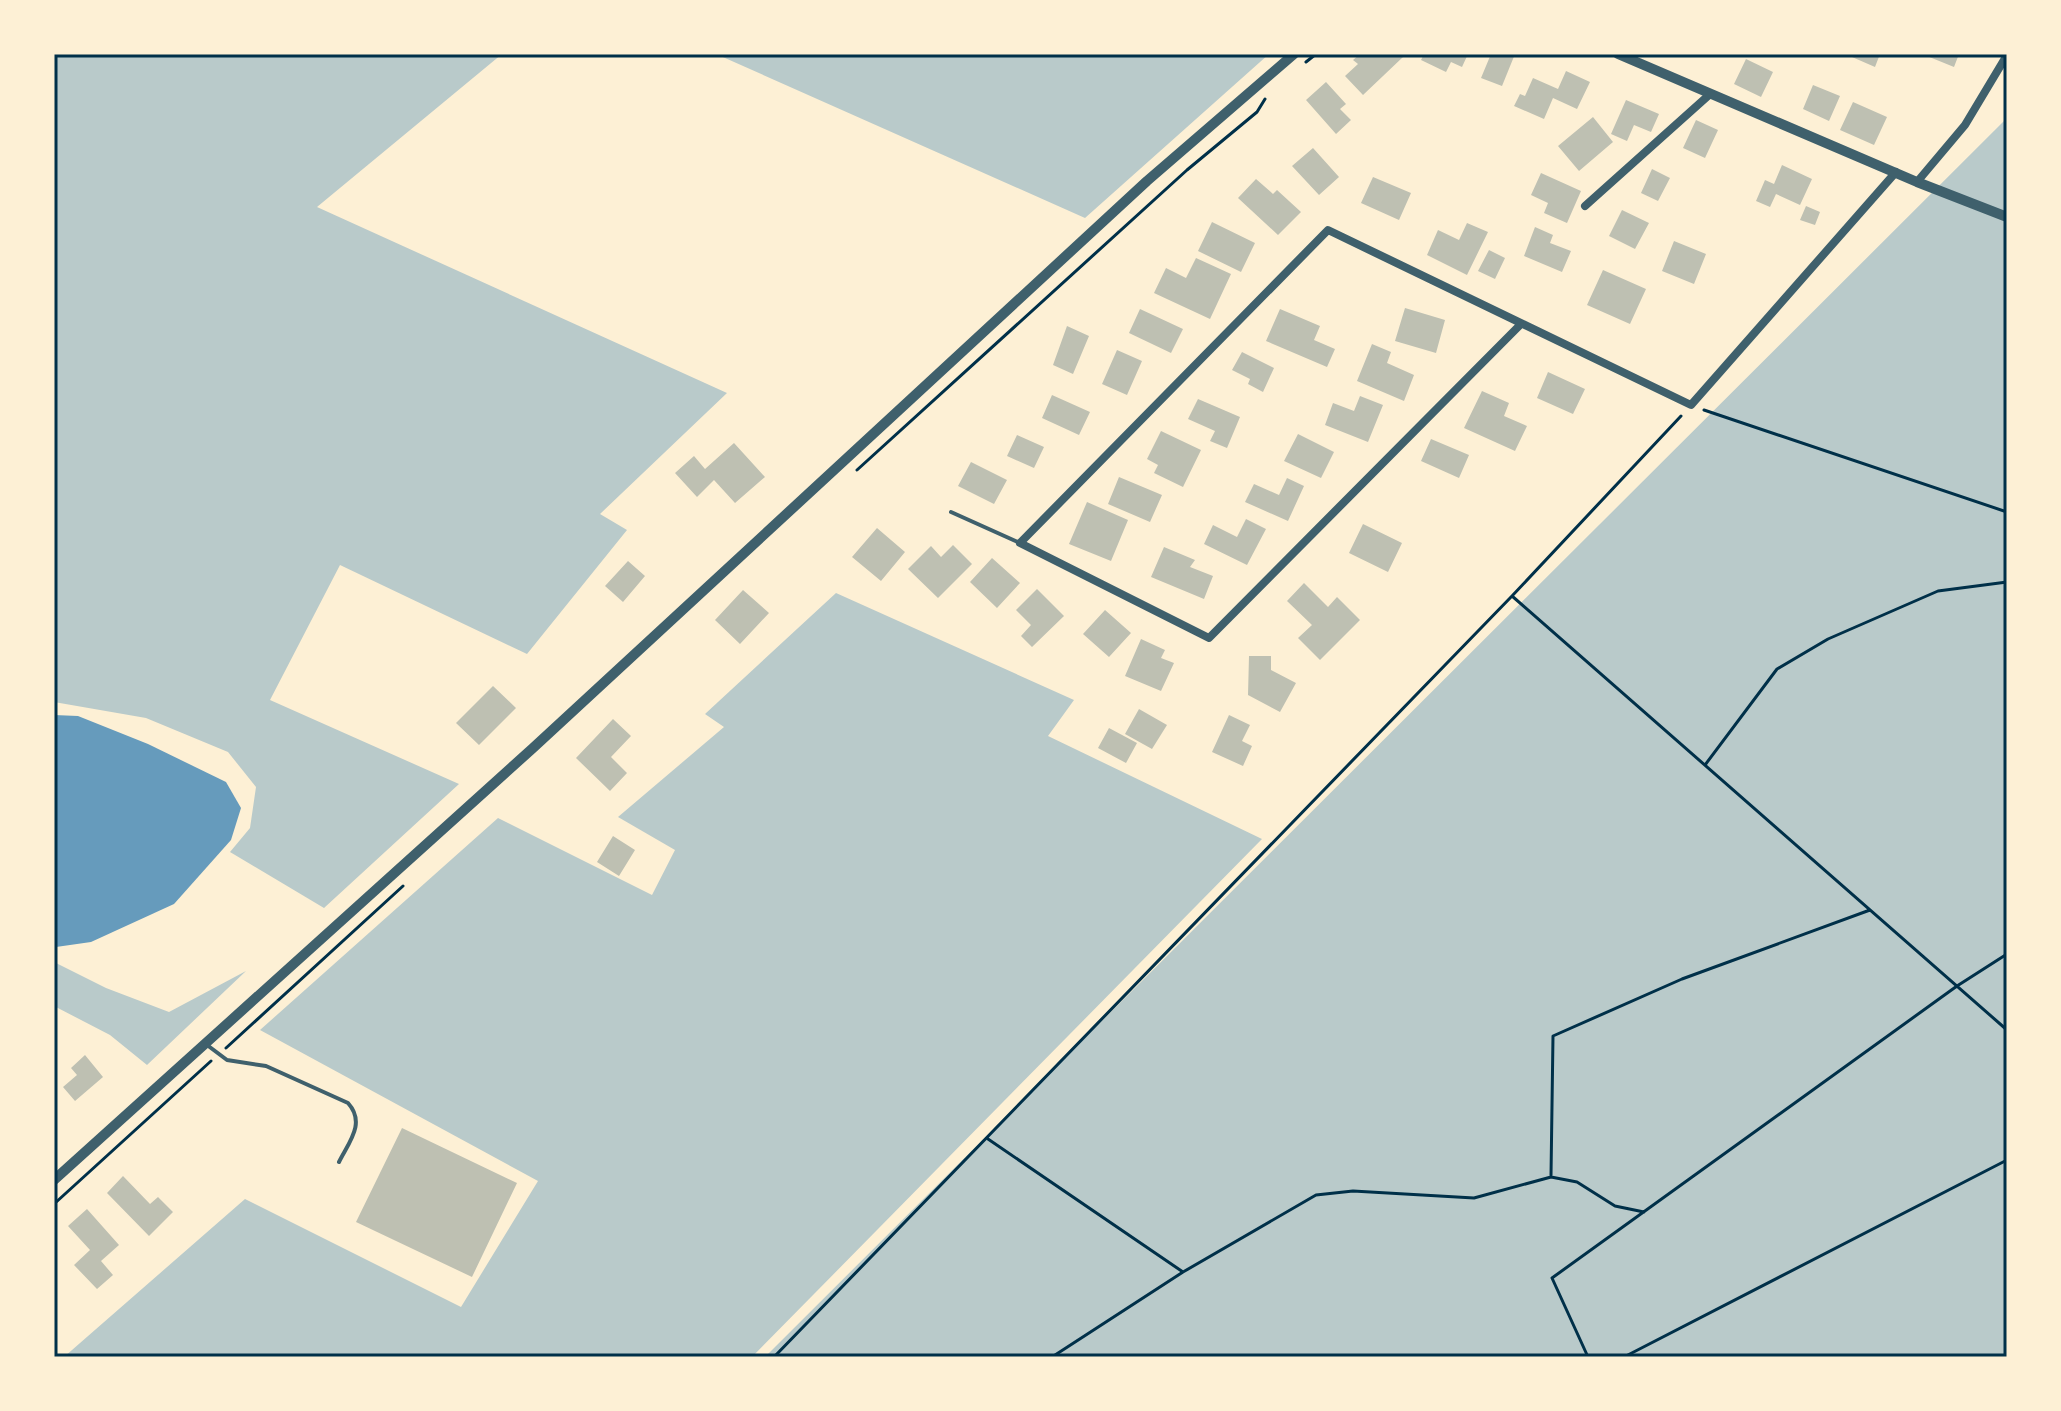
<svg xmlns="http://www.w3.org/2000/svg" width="2061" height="1411" viewBox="0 0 2061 1411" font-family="'PT Sans',sans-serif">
<rect width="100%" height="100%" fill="#fdf0d5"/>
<path fill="#b9caca" d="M54,54H502L317,207L727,393L600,514L627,530L527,654L340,565L270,700L459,784L324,908L230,852L250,828L256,787L228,752L146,718L54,702Z
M716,54H1269L1085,218Z
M2007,118V1357H765Z
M836,593L1074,700L1048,736L1262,839L752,1357H64L245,1199L461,1307L538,1181L260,1030L498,818L652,895L675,850L618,817L724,727L705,714Z
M54,962L106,988L169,1012L246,971L147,1065L110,1035L54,1006Z"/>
<path fill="#669bbc" d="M54,715L78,716L148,744L226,782L241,808L231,840L174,904L91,942L56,947Z"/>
<path fill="#bec0b2" d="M1360,54H1399L1403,57L1363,95L1345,76L1358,64L1353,60Z
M1424,54H1468L1462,67L1451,62L1446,72L1421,60Z
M1491,54H1515L1502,86L1481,78Z
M1853,54H1880L1875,67L1852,57Z
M1922,54H1959L1954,67Z
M1746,59L1773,72L1761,97L1734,84Z
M1566,71L1590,82L1577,109L1553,98L1544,119L1514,106L1520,94L1525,96L1533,78L1558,89Z
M1326,82L1346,104L1340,109L1351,120L1336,134L1306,100Z
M1813,85L1840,96L1829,121L1803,109Z
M1626,100L1659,114L1651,132L1634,125L1627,141L1611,134Z
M1853,102L1887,117L1874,145L1840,130Z
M1593,117L1613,142L1579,171L1558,146Z
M1696,120L1718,130L1705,158L1683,148Z
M1313,148L1339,177L1319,195L1292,166Z
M1782,165L1812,179L1800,205L1776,194L1770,207L1756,201L1765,180L1774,184Z
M1652,169L1670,178L1658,201L1641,193Z
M1541,173L1581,191L1567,223L1544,213L1548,203L1531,195Z
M1373,177L1411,193L1399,220L1361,203Z
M1256,179L1273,194L1277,190L1301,212L1278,235L1238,198Z
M1806,206L1820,212L1815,225L1800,220Z
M1622,210L1649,223L1635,249L1609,236Z
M1212,222L1255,243L1241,272L1198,251Z
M1467,223L1488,232L1467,275L1427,255L1438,230L1459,240Z
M1535,227L1553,235L1550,243L1571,251L1562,272L1524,256Z
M1674,241L1706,254L1694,284L1662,271Z
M1489,250L1505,258L1495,279L1478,271Z
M1196,258L1231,274L1210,319L1154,293L1166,268L1186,278Z
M1603,270L1646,289L1630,324L1587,305Z
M1405,308L1445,320L1436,353L1395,341Z
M1140,309L1183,329L1171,353L1129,333Z
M1280,309L1320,326L1314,340L1335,349L1327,367L1266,341Z
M1067,326L1089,336L1073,374L1053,365Z
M1372,344L1391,352L1387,363L1414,375L1404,401L1357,381Z
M1117,350L1142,361L1127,395L1102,384Z
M1242,352L1274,368L1263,392L1248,384L1250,379L1232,370Z
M1548,372L1585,389L1573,414L1537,398Z
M1482,391L1509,403L1504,416L1527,426L1515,451L1464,428Z
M1052,395L1090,412L1079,435L1042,418Z
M1360,396L1383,405L1368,442L1325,425L1333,403L1354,411Z
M1198,399L1240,417L1227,448L1210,441L1215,431L1188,419Z
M1161,431L1201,450L1183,487L1154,473L1158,465L1147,459Z
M1298,434L1334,452L1321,478L1284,461Z
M1017,435L1044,447L1034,468L1007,456Z
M1431,439L1469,455L1459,478L1421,461Z
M734,443L765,477L735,503L714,480L697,497L675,473L694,456L705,469Z
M971,462L1007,480L994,504L958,486Z
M1119,477L1162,495L1150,522L1108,504Z
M1287,478L1304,486L1288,521L1245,502L1254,484L1279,495Z
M1087,502L1128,520L1111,561L1069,544Z
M1246,519L1266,529L1247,565L1204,544L1213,525L1237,537Z
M1363,524L1402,543L1388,572L1349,553Z
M877,528L905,552L881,581L852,557Z
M953,545L972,564L938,598L908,569L931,546L941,557Z
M1164,547L1195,560L1190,567L1213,576L1204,599L1151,577Z
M992,558L1020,583L997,608L970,582Z
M628,561L645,576L623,602L605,586Z
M1304,583L1328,607L1337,597L1360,620L1320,660L1298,638L1312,625L1287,601Z
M1037,589L1064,616L1032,647L1021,636L1031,625L1016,610Z
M743,590L769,613L740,644L715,620Z
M1105,610L1131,633L1109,657L1083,634Z
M1141,639L1165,650L1161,658L1174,663L1161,691L1125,676Z
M1249,656H1271V670L1296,683L1280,712L1248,695Z
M493,686L516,708L479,745L456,723Z
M1139,709L1167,725L1152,749L1125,734Z
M1229,715L1250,725L1242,741L1252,746L1243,766L1212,752Z
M613,719L631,736L611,757L627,773L610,791L576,758Z
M1109,728L1137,743L1126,763L1098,748Z
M613,836L635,850L619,876L597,862Z
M85,1055L103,1077L75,1101L63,1087L77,1075L71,1068Z
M402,1128L517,1183L472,1277L356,1222Z
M123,1176L150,1204L158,1197L173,1212L149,1236L107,1193Z
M87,1209L119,1245L101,1261L113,1275L97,1289L74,1265L90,1250L68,1226Z"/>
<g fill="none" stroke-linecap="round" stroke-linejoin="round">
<path stroke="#003049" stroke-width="3" d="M1306,62L1316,54
M1704,410L2007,512
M857,470L1187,170L1257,112L1265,99
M1512,596L2007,1030
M1705,765L1777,669L1828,639L1938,591L2007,582
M226,1048L403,886
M988,1139L1183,1272
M1551,1175L1553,1036L1682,979L1870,910
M54,1204L211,1061
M774,1357L1512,596L1681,416
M1052,1357L1183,1272L1316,1195L1353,1191L1474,1198L1551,1177L1577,1182L1615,1206L1644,1212
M1588,1357L1552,1278L1957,986L2007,954
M1624,1357L2007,1160"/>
<path stroke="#3f606c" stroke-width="4" d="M951,512L1020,543
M207,1045L227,1060L266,1066L348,1103C366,1123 349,1142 339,1162"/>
<path stroke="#3f606c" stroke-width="8" d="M1917,182L1965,125L2007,55
M1585,206L1709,95
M1520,325L1209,638L1020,543L1328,230L1691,405L1896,172"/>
<path stroke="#3f606c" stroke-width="10" d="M1618,54L1917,182L2007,217
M54,1180L533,748L1147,181L1294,54"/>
</g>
<rect width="2061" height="1411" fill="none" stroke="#fdf0d5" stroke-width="112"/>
<rect x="56" y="56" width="1949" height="1299" fill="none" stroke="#003049" stroke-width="3"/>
</svg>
